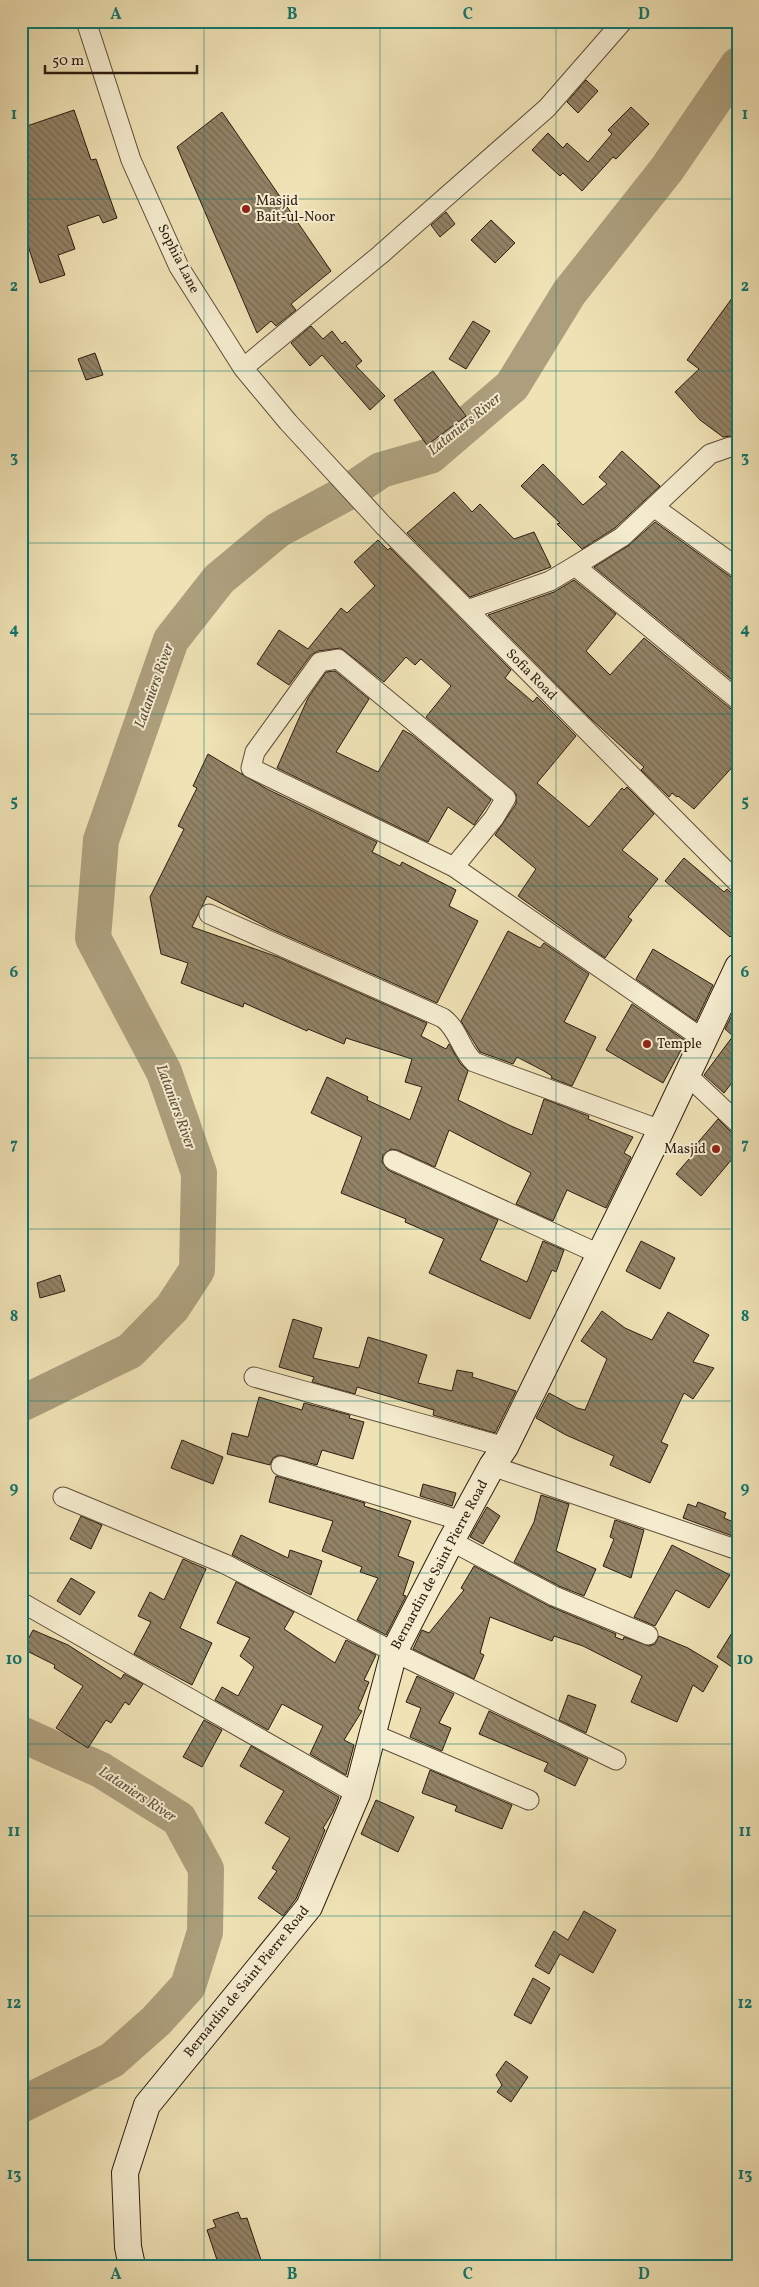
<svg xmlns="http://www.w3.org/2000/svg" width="759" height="2287" viewBox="0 0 759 2287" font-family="Vollkorn,serif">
<defs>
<pattern id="building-back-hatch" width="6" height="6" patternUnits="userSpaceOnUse" patternTransform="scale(1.25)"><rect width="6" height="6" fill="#928366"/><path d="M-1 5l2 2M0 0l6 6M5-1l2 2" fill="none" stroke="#786a53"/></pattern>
</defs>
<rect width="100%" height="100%" fill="#efe2b5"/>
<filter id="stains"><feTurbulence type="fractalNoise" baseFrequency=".004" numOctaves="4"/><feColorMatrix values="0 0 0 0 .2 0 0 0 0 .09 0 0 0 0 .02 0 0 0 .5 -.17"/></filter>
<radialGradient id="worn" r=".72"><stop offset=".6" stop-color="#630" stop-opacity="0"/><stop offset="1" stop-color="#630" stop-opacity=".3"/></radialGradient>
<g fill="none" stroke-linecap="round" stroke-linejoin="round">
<path stroke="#ad9f7d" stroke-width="36" d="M21,1404L130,1351L172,1308L197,1270L199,1173L164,1072L93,938L101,840L171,640L219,579L278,530L350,491L381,470L430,456L512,386L569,293L667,169L738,65
M21,1734L101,1770L179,1819L206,1869L205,1932L188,1986L156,2021L112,2060L21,2105"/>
</g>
<path fill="url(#building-back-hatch)" stroke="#2d1c10" d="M586,80L598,91L578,113L567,102Z
M631,107L649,124L616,159L613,157L582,191L563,173L560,176L532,150L548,133L563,148L567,143L588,162L612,134L608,130Z
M74,110L91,160L96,159L117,218L103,223L99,215L67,226L75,249L58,255L65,275L40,283L25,236L21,237V128Z
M222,112L331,271L291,304L296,310L276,326L271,321L257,333L177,147Z
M446,212L455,224L440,237L431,225Z
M491,220L515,243L495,263L471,240Z
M738,290V426L732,436L723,437L700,420L675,392L699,369L687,360Z
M473,321L490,331L466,369L449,359Z
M311,326L323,339L332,331L342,344L345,341L362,361L356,366L385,396L370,410L322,355L310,366L291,343Z
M95,353L103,375L86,380L78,359Z
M433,371L466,416L427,445L394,400Z
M622,451L660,486L615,528L582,549L557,524L560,523L521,486L543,464L583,505L607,484L599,477Z
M454,492L472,512L480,504L514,539L534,532L551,567L470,597L407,533Z
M655,522L731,577L738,579V685L594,567L628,546Z
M378,540L388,550L390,548L511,670L505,678L533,702L537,697L576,736L537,783L589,827L622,788L624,790L627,787L654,814L622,850L658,879L628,917L632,920L605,958L518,896L536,869L495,835L516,804V794L426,717L451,686L421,659L415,665L406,657L384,682L341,648L318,651L311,655L289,685L257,664L279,630L308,649L341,608L347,613L375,586L354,562Z
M574,580L616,614L586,651L610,675L644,638L731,709L738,711V761L694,809L678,796L677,797L672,793L669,797L641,770L644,767L591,719L488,615L554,592Z
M335,671L369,699L336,752L378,772L403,730L412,735L491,800L474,825L448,807L428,842L277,768L308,698L326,672Z
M208,754L267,789L377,842L372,852L400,866L402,862L456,890L449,906L478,921L437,1003L269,928L207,896L192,927L278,957L427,1023L421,1036L446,1049L449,1044L460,1063L468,1071L458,1100L511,1126L532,1135L544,1099L589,1116L588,1119L633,1137L624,1153L631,1157L606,1208L567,1190L553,1221L516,1204L531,1173L449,1130L435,1167L397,1150L391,1149L383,1155L382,1162L388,1170L498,1220L480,1260L527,1282L543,1241L564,1250L556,1272L552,1270L530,1319L429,1273L444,1239L405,1222L406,1219L341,1193L362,1137L311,1113L327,1077L368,1097L367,1100L410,1120L422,1087L405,1082L412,1059L346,1038L344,1044L308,1029L307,1031L244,1003L243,1007L181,983L188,963L161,954L150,897L184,829L178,826L197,788L193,786Z
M684,858L724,892L727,889L738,899V928L730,937L665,881Z
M508,931L540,948L544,943L589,974L564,1022L596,1037L572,1086L551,1078L552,1076L544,1071L517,1057L513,1064L480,1052L461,1021Z
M653,949L713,985L696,1021L636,979Z
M738,1003V1075L724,1093L704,1075L733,1036L725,1029Z
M632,1004L686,1041L663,1083L606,1050Z
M718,1119L730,1131L738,1135V1152L701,1196L676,1174L696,1151L694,1147Z
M641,1241L675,1258L660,1289L626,1271Z
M60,1275L65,1291L40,1298L37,1283Z
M602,1311L625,1328L652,1340L668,1312L709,1335L693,1362L714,1368L693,1399L684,1393L661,1442L668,1445L650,1483L610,1465L614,1456L566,1435L536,1418L549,1393L577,1408L585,1410L607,1359L581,1341Z
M293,1319L322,1328L313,1358L359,1368L368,1337L427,1355L418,1383L452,1391L457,1370L473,1373L472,1377L516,1391L495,1433L433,1415L434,1410L357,1387L355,1394L312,1382L314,1377L279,1367Z
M259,1397L302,1410L304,1403L350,1415L349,1418L364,1422L353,1459L322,1450L317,1465L279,1455L273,1458L270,1465L227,1454L232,1433L248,1437Z
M182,1440L223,1457L213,1484L171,1468Z
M276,1476L365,1503L364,1506L411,1521L398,1556L414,1562L403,1595L406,1596L386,1635L357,1620L378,1578L360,1572L362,1567L322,1551L333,1521L269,1502Z
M423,1484L456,1493L452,1506L420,1496Z
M541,1495L569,1504L556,1551L596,1569L584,1596L559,1586L514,1562L534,1522Z
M698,1502L726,1513L724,1518L738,1524V1538L683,1518L688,1504L696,1507Z
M487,1507L500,1516L483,1544L470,1537Z
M81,1516L102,1525L91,1549L70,1539Z
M615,1520L644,1530L631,1578L603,1566L614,1539L610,1537Z
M241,1535L288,1558L290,1550L322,1561L311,1595L232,1555Z
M672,1545L730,1575L709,1608L676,1590L655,1626L634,1617Z
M183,1559L206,1569L180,1628L212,1643L192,1685L134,1654L151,1622L138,1616L150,1592L164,1600Z
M474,1566L549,1606L616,1634L615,1637L623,1640L624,1637L649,1646L655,1644L659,1636L688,1648L718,1666L703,1692L693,1685L677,1722L631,1702L642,1676L583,1646L554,1636L552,1641L490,1617L480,1653L484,1655L474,1679L413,1649L422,1630L429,1633L464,1590L461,1588Z
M71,1578L95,1592L80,1615L57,1601Z
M236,1582L294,1612L284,1629L335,1663L346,1640L376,1655L364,1680L369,1682L358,1709L362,1711L344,1740L354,1745L346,1775L310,1754L323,1726L282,1704L268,1730L215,1700L222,1687L238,1696L254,1667L240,1656L250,1638L217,1623Z
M738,1623V1671L717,1657Z
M33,1630L68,1645L121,1679L124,1674L143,1684L129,1705L125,1702L111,1723L106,1720L88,1748L56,1728L83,1686L54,1668L55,1665L23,1649Z
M417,1676L454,1694L439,1723L451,1728L442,1751L410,1737L421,1708L406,1702Z
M568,1695L596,1705L586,1733L559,1720Z
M489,1711L588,1759L575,1786L544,1771L548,1763L479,1734Z
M204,1720L222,1730L202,1767L183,1757Z
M251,1746L339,1797L333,1812L323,1828L325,1830L296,1899L283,1916L258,1898L277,1871L272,1868L290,1838L265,1823L284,1791L240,1766Z
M430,1770L512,1805L502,1829L455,1811L457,1806L422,1793Z
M376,1800L414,1817L398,1852L361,1834Z
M584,1911L616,1930L593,1973L560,1954L549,1974L535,1966L554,1931L568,1940Z
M533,1978L550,1988L531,2024L514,2015Z
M506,2061L528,2077L511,2102L497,2092L502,2085L496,2075Z
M238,2212L241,2219L247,2218L263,2266H219L207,2230L216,2227L213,2220Z"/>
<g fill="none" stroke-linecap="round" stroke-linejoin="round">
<g stroke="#5e4e39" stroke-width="21">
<path id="minor" d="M86,21L131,160L179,267L243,368L288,422L383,525L738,883
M243,368L380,255L547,108L623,21
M654,507L738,568
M575,566L738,700
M467,610L550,581L575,566L622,537L710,454L730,447H738
M454,867L494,818L506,798L338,659L320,662L255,752L251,768L454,867L703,1039
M209,914L443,1018C459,1030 460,1049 474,1062L661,1130
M686,1074L738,1123
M393,1160L599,1254
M254,1377L505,1447
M281,1466L462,1521
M492,1466L738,1550
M63,1497L225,1564L394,1652L616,1760
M451,1541L554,1596L648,1635
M21,1602L357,1794
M373,1734L529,1800"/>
</g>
<g stroke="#2d1c10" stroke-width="28">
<path id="secondary" d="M132,2266L128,2247L125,2173L147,2105L309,1907L357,1794L394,1652L451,1541L492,1466L505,1447L661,1130L738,967"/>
</g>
<use href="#minor" stroke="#f5eccf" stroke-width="19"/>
<use href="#secondary" stroke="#f5eccf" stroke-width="26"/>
</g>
<path fill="none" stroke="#0f766e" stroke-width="1" stroke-opacity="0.55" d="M204,21V2266M380,21V2266M556,21V2266M21,199H738M21,371H738M21,543H738M21,714H738M21,886H738M21,1058H738M21,1229H738M21,1401H738M21,1573H738M21,1744H738M21,1916H738M21,2088H738"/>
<g fill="#8f2418" stroke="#f5eccf" stroke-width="2">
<circle cx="246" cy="209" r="5"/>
<circle cx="647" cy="1044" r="5"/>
<circle cx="716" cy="1149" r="5"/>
</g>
<g text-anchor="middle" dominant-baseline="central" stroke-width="4" stroke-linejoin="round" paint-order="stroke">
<g font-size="14" fill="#2d1c10" stroke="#f5eccf" text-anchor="start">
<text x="256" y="201">Masjid<tspan x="256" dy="16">Bait-ul-Noor</tspan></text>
<text x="657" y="1044">Temple</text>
<text x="706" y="1149" text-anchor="end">Masjid</text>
</g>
<g font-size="14" fill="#2d1c10" stroke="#f5eccf">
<text transform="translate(178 259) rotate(63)">Sophia Lane</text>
<text transform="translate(531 675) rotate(45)">Sofia Road</text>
<text transform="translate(440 1565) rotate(-62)">Bernardin de Saint Pierre Road</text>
<text transform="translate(247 1982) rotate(-51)">Bernardin de Saint Pierre Road</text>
</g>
<g font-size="15" font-style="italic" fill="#60503c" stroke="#f5eccf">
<text transform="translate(465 425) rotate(-39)">Lataniers River</text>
<text transform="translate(155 686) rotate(-70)">Lataniers River</text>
<text transform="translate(175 1107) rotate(70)">Lataniers River</text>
<text transform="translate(137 1795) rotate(33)">Lataniers River</text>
</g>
</g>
<rect width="759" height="2287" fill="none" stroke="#efe2b5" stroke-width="55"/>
<path d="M45 65v8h152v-8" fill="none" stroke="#2d1c10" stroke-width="2.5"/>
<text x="52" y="65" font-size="15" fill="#2d1c10" stroke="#f5eccf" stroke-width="4" paint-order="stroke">50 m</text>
<rect x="28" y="28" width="704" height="2232" fill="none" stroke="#0f766e" stroke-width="2"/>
<g font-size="16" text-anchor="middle" font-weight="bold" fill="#0f766e">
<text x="116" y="19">A</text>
<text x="292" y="19">B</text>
<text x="468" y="19">C</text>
<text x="644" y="19">D</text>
<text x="14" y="119">1</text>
<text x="745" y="119">1</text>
<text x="14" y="291">2</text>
<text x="745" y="291">2</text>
<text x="14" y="462">3</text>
<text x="745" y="462">3</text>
<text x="14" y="634">4</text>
<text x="745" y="634">4</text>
<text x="14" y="806">5</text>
<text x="745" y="806">5</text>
<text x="14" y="977">6</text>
<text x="745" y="977">6</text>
<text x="14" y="1149">7</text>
<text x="745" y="1149">7</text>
<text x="14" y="1321">8</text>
<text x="745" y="1321">8</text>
<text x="14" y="1493">9</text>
<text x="745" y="1493">9</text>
<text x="14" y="1664">10</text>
<text x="745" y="1664">10</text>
<text x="14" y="1836">11</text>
<text x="745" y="1836">11</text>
<text x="14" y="2008">12</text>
<text x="745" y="2008">12</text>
<text x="14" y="2179">13</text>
<text x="745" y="2179">13</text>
<text x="116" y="2279">A</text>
<text x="292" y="2279">B</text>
<text x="468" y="2279">C</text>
<text x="644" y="2279">D</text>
</g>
<rect width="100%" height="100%" filter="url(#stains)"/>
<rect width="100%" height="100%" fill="url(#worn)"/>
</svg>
